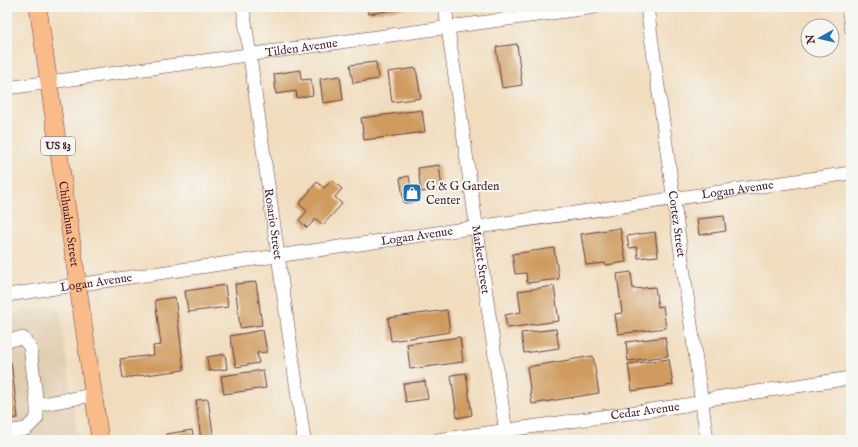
<svg xmlns="http://www.w3.org/2000/svg" width="858" height="447" viewBox="0 0 858 447" font-family="'IM FELL English',serif">
<rect width="100%" height="100%" fill="#f6f6f2"/>
<filter id="ink" filterUnits="userSpaceOnUse"><feTurbulence type="fractalNoise" baseFrequency=".025" numOctaves="2"/><feDisplacementMap in="SourceGraphic" scale="8" xChannelSelector="R" yChannelSelector="G"/><feConvolveMatrix kernelMatrix="1 2 1 2 8 2 1 2 1" color-interpolation-filters="sRGB"/></filter>
<filter id="wash" filterUnits="userSpaceOnUse"><feTurbulence type="fractalNoise" baseFrequency=".012" numOctaves="4" result="noise"/><feDisplacementMap in="SourceGraphic" scale="16" xChannelSelector="R" yChannelSelector="G"/><feGaussianBlur stdDeviation="0.9" result="paint"/><feColorMatrix in="noise" values="0 0 0 0 0 0 0 0 0 0 0 0 0 0 0 0 0 1.4 0 .05"/><feComposite in="paint" operator="in"/></filter>
<g filter="url(#wash)">
<rect width="100%" height="100%" fill="#f1ddbe"/>
<path fill="#e0ceb1" d="M59,306L77,432L82,440H7V313Z"/>
<g id="blocks">
<path fill="#cf9b5f" d="M367,7H407V8L368,14Z
M517,44L522,85L502,88L496,47Z
M376,62L378,79L353,83L350,65Z
M416,68L421,98L392,102L388,72Z
M300,70L301,80L311,79L313,95L297,98L296,91L276,94L274,74Z
M340,76L343,100L323,103L320,79Z
M422,110L425,132L364,140L361,118Z
M439,165L442,189L421,192L418,168Z
M409,176L413,202L404,203L400,178Z
M332,180L342,189L335,197L342,204L323,225L316,219L307,228L299,220L307,211L299,204L317,182L324,188Z
M724,216L726,231L699,235L697,219Z
M620,228L626,262L606,265L605,263L586,265L581,234Z
M655,232L658,256L638,258L637,247L629,248L627,236Z
M554,248L559,279L527,283L526,273L515,274L512,254Z
M631,272L633,289L655,287L658,307L663,306L666,328L618,334L615,314L622,313L617,274Z
M256,282L262,325L240,328L235,284Z
M225,285L228,307L188,312L185,291Z
M554,286L559,321L507,328L505,315L521,312L518,291Z
M175,297L184,370L123,378L120,359L154,355L153,346L161,345L155,300Z
M447,310L450,332L391,341L388,318Z
M556,329L559,348L524,353L521,333Z
M263,330L267,352L257,353L259,363L236,367L230,336Z
M460,337L463,362L410,369L407,344Z
M665,337L668,356L628,361L626,342Z
M225,354L227,369L209,371L207,357Z
M593,356L599,393L532,404L527,367Z
M669,359L673,385L632,391L628,364Z
M11,362L18,418L7,419V363Z
M263,370L266,388L224,394L221,376Z
M466,373L472,415L457,418L451,375Z
M425,381L428,399L406,402L403,384Z
M208,399L214,440H201L196,400Z
M192,430L194,440H166V434Z"/>
</g>
</g>
<g filter="url(#ink)">
<use href="#blocks" fill-opacity="0" stroke="#633c41" stroke-width="1"/>
<g fill="none" stroke-linecap="round" stroke-linejoin="round">
<g stroke="#633c41" stroke-width="14">
<g id="minor">
<path id="s1" d="M243,7L304,440"/>
<path id="s2" d="M445,7L507,440"/>
<path id="s3" d="M647,7L707,440"/>
<path d="M848,7L851,28"/>
<path id="s4" d="M7,88L595,7"/>
<path id="s5" d="M7,295L851,173"/>
<path d="M7,340L23,338L30,347L37,405"/>
<path d="M7,432L26,429L37,418V405L93,395"/>
<path id="s6" d="M437,440L686,405L715,398L851,378"/>
</g>
</g>
<g stroke="#633c41" stroke-width="18">
<g id="major">
<path id="s7" d="M38,7L100,440"/>
</g>
</g>
<use href="#minor" stroke="#fff" stroke-width="13"/>
<use href="#major" stroke="#fabb8b" stroke-width="17"/>
</g>
</g>
<defs>
<g id="shop-square" transform="scale(1)"><rect x="-9" y="-9" width="18" height="18" rx="4" fill="#1f6fb2" stroke="#f6f6f2"/><path d="M-5-2.5h2.3a2.7 3.5 0 0 1 5.4 0H5L5.5 6h-11ZM-1.5-2.5h3a1.5 2.3 0 0 0-3 0Z" fill="#fff"/></g>
</defs>
<g fill-rule="evenodd">
<use href="#shop-square" x="412" y="193"/>
</g>
<g text-anchor="middle" dominant-baseline="central" stroke-width="4" stroke-linejoin="round" paint-order="stroke">
<rect fill="#f6f6f2" stroke="#7e6067" stroke-width="1" x="41" y="137" width="34" height="18" rx="3"/>
<g font-size="11" font-weight="bold" fill="#4a1f2b">
<text x="58" y="146">US 83</text>
</g>
<g font-size="12" fill="#4a1f2b" stroke="#f6f6f2">
<text stroke="none"><textPath href="#s4" startOffset="297">Tilden Avenue</textPath></text>
<text stroke="none"><textPath href="#s5" startOffset="738">Logan Avenue</textPath></text>
<text stroke="none"><textPath href="#s7" startOffset="219">Chihuahua Street</textPath></text>
<text stroke="none"><textPath href="#s3" startOffset="219">Cortez Street</textPath></text>
<text stroke="none"><textPath href="#s1" startOffset="219">Rosario Street</textPath></text>
<text stroke="none"><textPath href="#s5" startOffset="414">Logan Avenue</textPath></text>
<text stroke="none"><textPath href="#s2" startOffset="255">Market Street</textPath></text>
<text stroke="none"><textPath href="#s5" startOffset="90">Logan Avenue</textPath></text>
<text stroke="none"><textPath href="#s6" startOffset="210">Cedar Avenue</textPath></text>
</g>
<g font-size="12" fill="#4a1f2b" stroke="#f6f6f2" text-anchor="start">
<text x="426" y="186">G &amp; G Garden<tspan x="426" dy="14">Center</tspan></text>
</g>
</g>
<rect width="858" height="447" fill="none" stroke="#f6f6f2" stroke-width="24"/>
<g transform="translate(820 38) rotate(262)"><circle r="19" fill="#f6f6f2" stroke="#b1a0a2"/>
<path d="M0-3L7 15L0 10L-7 15Z" fill="#1f6fb2"/>
<text y="-6" font-size="11" font-weight="bold" text-anchor="middle" fill="#4a1f2b">N</text>
</g>
</svg>
